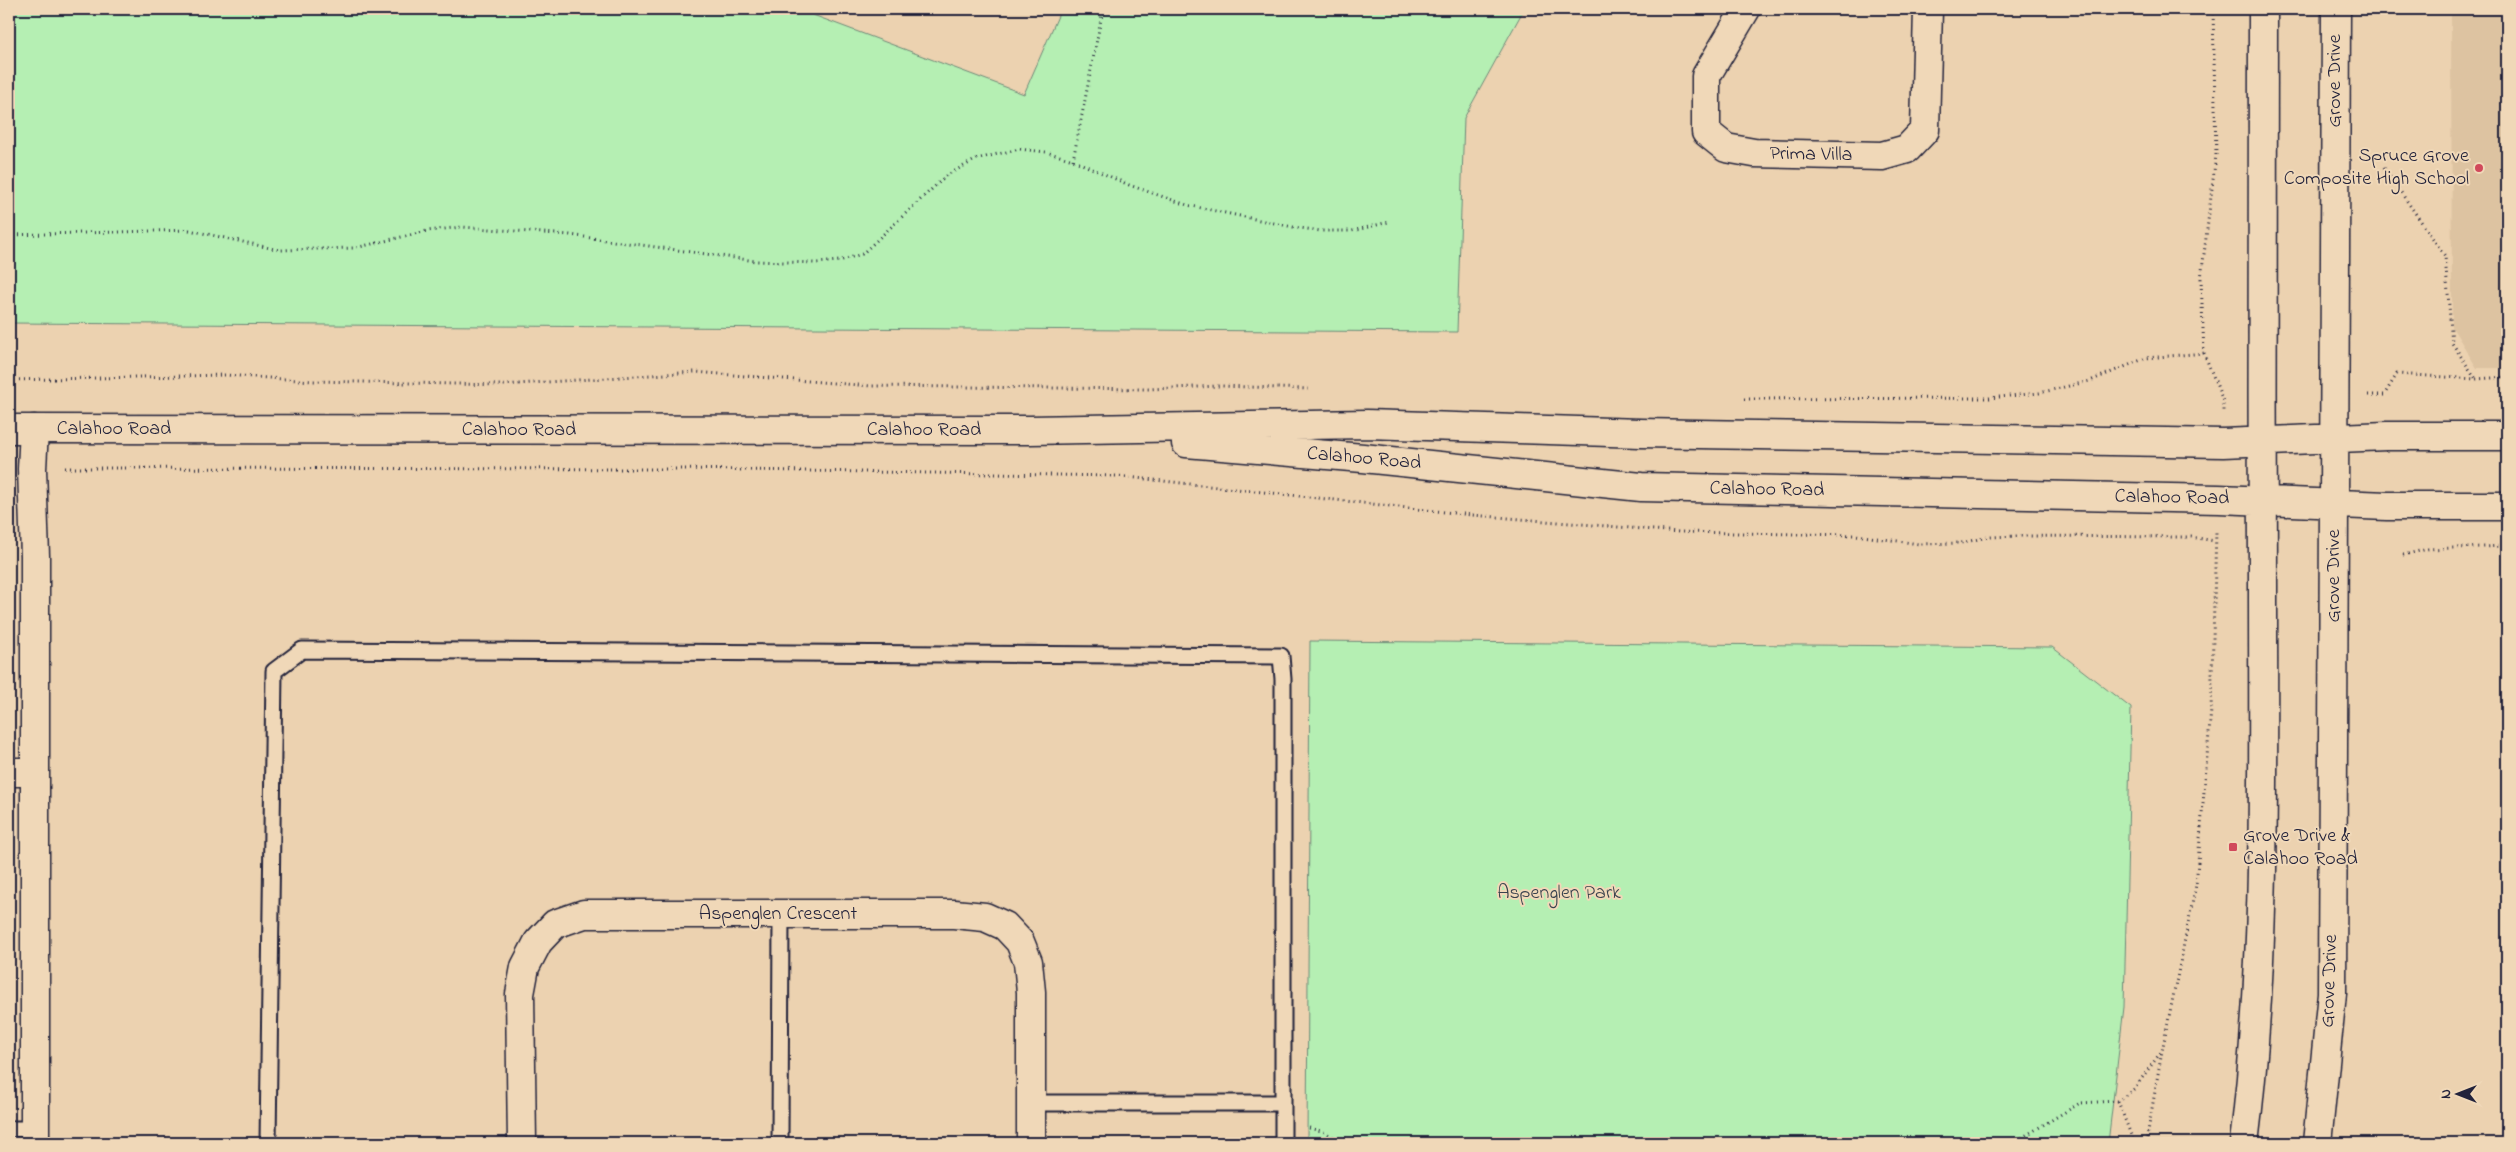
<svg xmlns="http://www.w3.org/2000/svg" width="2516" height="1152" viewBox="0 0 2516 1152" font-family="'Indie Flower',sans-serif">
<rect width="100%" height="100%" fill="#ecd2b0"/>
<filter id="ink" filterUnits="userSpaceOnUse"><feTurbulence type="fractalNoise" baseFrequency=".02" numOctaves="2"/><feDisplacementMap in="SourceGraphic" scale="10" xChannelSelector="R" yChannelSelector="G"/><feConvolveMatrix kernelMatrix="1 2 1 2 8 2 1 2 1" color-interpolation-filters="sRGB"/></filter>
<g filter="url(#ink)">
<path fill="#ddc3a1" d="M2451,9H2507V368H2477L2452,327Z"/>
<path fill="#b5efb3" stroke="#6c8877" d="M9,9H797L1024,94L1061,9H1524L1464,118L1457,332L9,323Z
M1310,641L2052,647L2131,708L2124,1007L2108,1143H1307Z"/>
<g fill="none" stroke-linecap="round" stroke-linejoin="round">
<g stroke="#22223b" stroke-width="19">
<path id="lane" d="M1031,1103H1283
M9,1129H35
M268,1143L274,671L302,650L1281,656L1283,679V1143
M780,1143L781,914"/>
</g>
<g stroke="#22223b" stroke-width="31">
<path id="street" d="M1746,9L1706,76V132L1726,148L1754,153L1882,156L1907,149L1925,130L1928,9
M34,429L32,469L35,556V1143
M9,772H35
M522,1143L520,994L525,967L538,942L555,924L584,914H954L985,917L1005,926L1020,942L1028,962L1031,992V1143"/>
</g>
<g stroke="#22223b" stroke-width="31">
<path id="secondary" d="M9,429L1030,430L1367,424L1640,433L2223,443L2386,436H2507
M1186,443L1363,458L1641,487L2219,499L2387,506H2507
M2244,1143C2267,959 2263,771 2263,585C2262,393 2263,201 2263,9
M2317,1143L2332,993L2336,9"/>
</g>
<path stroke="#22223b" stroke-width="3" stroke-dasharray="1 4" stroke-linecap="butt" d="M2213,9L2216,155L2201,279L2204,353L2223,401V411
M1073,160L1103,9
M2384,168L2445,256L2452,343L2476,379
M9,235L189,230L279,250L355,248L427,231L462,227L570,235L756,261L816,263L839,261L862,254L947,175L977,159L1019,149L1046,152L1073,160L1129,185L1187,205L1293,227L1321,231H1352L1389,222
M9,380L225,375L313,381L503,385L695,372L871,386L1149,389L1220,386L1308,389
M2368,395H2384L2397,374L2476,379L2507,377
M1744,399L1989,398L2039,393L2090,381L2146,358L2204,353
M65,468L680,469L1118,476L1472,515L1679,532L1856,535L1919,544L1961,543L1988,537L2019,536L2191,537L2215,541
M2403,555L2428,549L2507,546
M2118,1101L2134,1143
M1309,1128L1325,1132L1342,1143
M2013,1143L2080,1103L2118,1101L2134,1089L2161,1052
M2146,1143L2162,1051L2196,885L2211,710L2216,532"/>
<use href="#lane" stroke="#f0d8b8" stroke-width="15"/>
<use href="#street" stroke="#f0d8b8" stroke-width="28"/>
<use href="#secondary" stroke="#f0d8b8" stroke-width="28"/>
</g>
</g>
<g fill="#d1495b" stroke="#f0d8b8" stroke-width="2">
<circle cx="2479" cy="168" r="5"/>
<rect x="2228" y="842" width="10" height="10" rx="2.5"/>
</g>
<g text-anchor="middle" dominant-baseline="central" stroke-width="4" stroke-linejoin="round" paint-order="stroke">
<g font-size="20" fill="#22223b" stroke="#f0d8b8">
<text transform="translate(2335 81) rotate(-90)">Grove Drive</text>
<text transform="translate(1811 155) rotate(1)">Prima Villa</text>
<text x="114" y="429">Calahoo Road</text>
<text x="519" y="430">Calahoo Road</text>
<text x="924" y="430">Calahoo Road</text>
<text transform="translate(1364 459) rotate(5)">Calahoo Road</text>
<text transform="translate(1767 490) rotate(1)">Calahoo Road</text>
<text transform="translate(2172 498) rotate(1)">Calahoo Road</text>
<text transform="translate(2334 576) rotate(-90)">Grove Drive</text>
<text x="778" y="914">Aspenglen Crescent</text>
<text transform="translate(2330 981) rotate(-88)">Grove Drive</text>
</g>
<g font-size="20" fill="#22223b" stroke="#f0d8b8" text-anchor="end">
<text x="2469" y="156">Spruce Grove<tspan x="2469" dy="23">Composite High School</tspan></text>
<text x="2243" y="836" text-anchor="start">Grove Drive &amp;<tspan x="2243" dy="23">Calahoo Road</tspan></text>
</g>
<g font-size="20" fill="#38414d" stroke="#f0d8b8">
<text x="1559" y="893">Aspenglen Park</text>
</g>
</g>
<rect width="2516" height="1152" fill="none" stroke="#f0d8b8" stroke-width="30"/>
<rect x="15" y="15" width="2486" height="1122" fill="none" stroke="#22223b" stroke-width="2" filter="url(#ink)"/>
<g transform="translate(2458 1094) rotate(270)" stroke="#f0d8b8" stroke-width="4" paint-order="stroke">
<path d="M0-4L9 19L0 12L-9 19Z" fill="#22223b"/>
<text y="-8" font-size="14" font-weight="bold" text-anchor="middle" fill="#22223b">N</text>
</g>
</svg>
